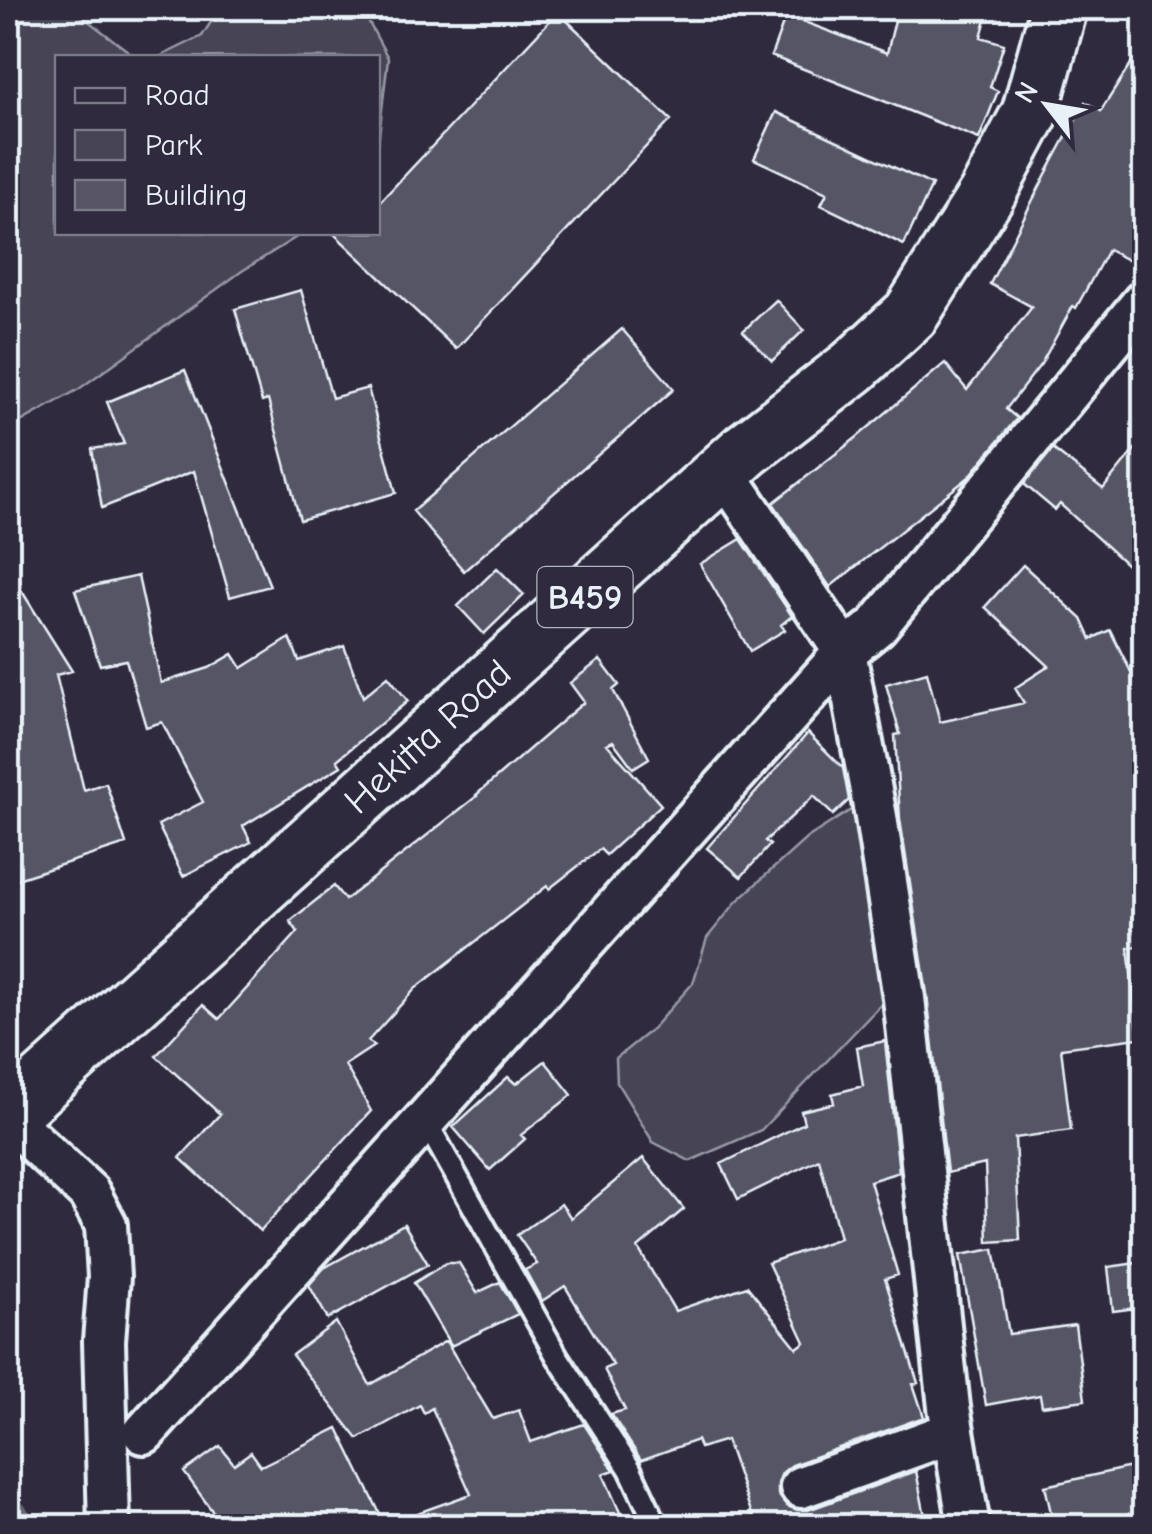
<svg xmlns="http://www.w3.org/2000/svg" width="1152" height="1534" viewBox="0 0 1152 1534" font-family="'Comic Neue',sans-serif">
<rect width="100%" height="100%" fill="#2f2a3d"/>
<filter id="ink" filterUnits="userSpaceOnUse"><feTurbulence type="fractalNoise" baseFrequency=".01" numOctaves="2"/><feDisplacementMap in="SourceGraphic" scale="20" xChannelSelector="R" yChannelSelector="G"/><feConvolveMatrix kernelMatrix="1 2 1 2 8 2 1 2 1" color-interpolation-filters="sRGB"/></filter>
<g filter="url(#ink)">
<path fill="#464455" stroke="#979aa6" stroke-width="2.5" d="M8,8H71L136,57L58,58V232L303,233L242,271L79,389L8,429Z
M220,8H361L388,58L378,144V58L159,57L202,36Z
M857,806L889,996L761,1130L690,1161L653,1142L617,1083L616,1058L651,1030L693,983L707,938L737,901L807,838Z"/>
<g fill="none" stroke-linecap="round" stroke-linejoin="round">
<path stroke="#696978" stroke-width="42" d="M8,1518L14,1526"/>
</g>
<path fill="#575565" stroke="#e8f1f8" stroke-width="2.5" d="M898,8H989L981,37L1004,44L990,87L998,91L979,139L771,56L786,15L887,53Z
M558,12L671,120L456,349L332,232H378V204Z
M1144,43V268L1108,250L1076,308L1073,306L1041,364L1006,409L1017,418L969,477L830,587L773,503L856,438L945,363L967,390L1032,307L990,284L1046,174L1085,102L1101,111Z
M776,112L932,185L904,245L821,205L827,193L754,159Z
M301,290L332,398L368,388L396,493L300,520L268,400L262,402L235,309Z
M776,300L804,330L772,361L743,331Z
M622,329L674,389L464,571L413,511Z
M185,370L270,586L230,597L194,471L102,508L92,449L124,444L107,402Z
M1144,438V546L1127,565L1060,504L1055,510L1024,484L1053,449L1103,489Z
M741,539L792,616L781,625L785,630L750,651L700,564Z
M1023,565L1082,619L1091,639L1110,630L1144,698V818H1136L1143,889H1144V945L1128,948L1139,1038L1061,1048L1071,1130L1015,1138L1020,1240L988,1242L985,1164L947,1173L927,994L900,819L895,735L900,734L886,684L927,672L940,722L1024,703L1015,688L1049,666L985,607Z
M497,568L524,595L484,634L458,606Z
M8,569L72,671L56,675L84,790L106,783L126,844L8,882Z
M138,576L161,683L209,668L233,654L242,668L290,638L299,661L344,646L363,697L388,676L408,701L337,760L341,766L243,826L251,842L183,876L158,825L203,802L162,722L146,727L126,660L100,665L75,590Z
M600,660L619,685L613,690L649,758L633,768L613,741L607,744L661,805L606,855L600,849L549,889L547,886L416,988L368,1041L374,1046L345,1065L371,1111L260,1231L180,1158L220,1114L156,1056L203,1005L219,1019L298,932L290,921L334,886L345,900L477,796L476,795L584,702L570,683Z
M808,733L843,768L849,800L833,815L814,796L765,841L770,845L741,877L707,848Z
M885,1041L899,1172L870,1181L898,1275L885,1279L918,1383L913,1384L924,1417L792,1465L782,1473L778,1484V1494L787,1506L798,1510H808L916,1471L927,1526H756L726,1440L700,1448L697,1440L641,1460L611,1414L625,1410L604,1369L613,1365L565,1286L542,1301L525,1270L537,1264L517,1235L561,1204L571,1218L643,1158L684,1209L638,1248L675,1311L747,1286L797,1348L805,1342L768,1263L840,1238L819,1159L738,1199L721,1164L804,1123L801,1111L834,1103L832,1094L863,1086L857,1047Z
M545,1061L572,1095L521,1135L525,1139L490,1170L453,1127L508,1077L516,1084Z
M404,1224L428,1264L328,1319L309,1285L324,1268Z
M994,1249L1009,1334L1075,1325L1085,1400L1042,1406L1040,1395L986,1405L960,1255Z
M1144,1262V1307L1113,1311L1108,1267Z
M446,1263H459L477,1293L500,1282L518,1314L451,1346L414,1283Z
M336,1322L370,1385L446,1341L493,1419L519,1410L531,1442L584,1424L614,1470L603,1474L626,1526H393L392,1522L471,1494L432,1408L424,1413L420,1405L358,1439L292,1355Z
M338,1428L386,1526H223L184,1472L220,1446L234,1464L251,1452L261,1466Z
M1144,1464V1526H1054L1045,1486Z"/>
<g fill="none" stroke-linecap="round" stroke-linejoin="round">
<g stroke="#e8f1f8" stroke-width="28">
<path id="service" d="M425,1120L557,1356L630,1469L657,1526"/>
</g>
<g stroke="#e8f1f8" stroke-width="48">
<path id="minor" d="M724,472L845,652L876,817L904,998L949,1407L969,1526
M8,1118L89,1193L106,1225L109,1277L104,1341L109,1526
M144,1433L845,652L877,626L1144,301
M801,1487L953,1432"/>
</g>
<g stroke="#e8f1f8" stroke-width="62">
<path id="primary" d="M8,1115L746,450L853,367L911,314L987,194L1030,113L1059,8"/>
</g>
<use href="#service" stroke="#2f2a3d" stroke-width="20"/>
<use href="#minor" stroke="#2f2a3d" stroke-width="40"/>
<use href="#primary" stroke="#2f2a3d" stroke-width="55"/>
</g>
</g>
<g text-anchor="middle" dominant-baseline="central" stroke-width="9" stroke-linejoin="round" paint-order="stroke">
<rect fill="#2f2a3d" stroke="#b0b5c0" stroke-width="2.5" x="537.5" y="567" width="95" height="60" rx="8"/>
<g font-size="35" font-weight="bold" fill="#e8f1f8">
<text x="585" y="597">B459</text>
</g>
<g font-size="38" fill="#e8f1f8" stroke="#2f2a3d">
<text transform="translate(428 737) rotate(-42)">Hekitta Road</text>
</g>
</g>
<rect width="1152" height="1534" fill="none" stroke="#2f2a3d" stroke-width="40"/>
<rect x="20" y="20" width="1112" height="1494" fill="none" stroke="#e8f1f8" stroke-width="4" filter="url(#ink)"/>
<rect x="55" y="55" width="325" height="180" fill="#2f2a3d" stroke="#797a88" stroke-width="2.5"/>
<rect x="75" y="88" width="50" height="15" fill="#2f2a3d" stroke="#797a88" stroke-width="2.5"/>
<text x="145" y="105" font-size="30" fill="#e8f1f8">Road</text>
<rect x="75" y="130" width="50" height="30" fill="#464455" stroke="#797a88" stroke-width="2.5"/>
<text x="145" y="155" font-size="30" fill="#e8f1f8">Park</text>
<rect x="75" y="180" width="50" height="30" fill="#575565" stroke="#797a88" stroke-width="2.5"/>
<text x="145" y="205" font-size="30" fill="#e8f1f8">Building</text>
<g transform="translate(1047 105) rotate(301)" stroke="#2f2a3d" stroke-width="8" paint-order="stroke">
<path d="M0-8L18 38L0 25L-18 38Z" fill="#e8f1f8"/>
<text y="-15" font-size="28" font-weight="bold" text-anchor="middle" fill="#e8f1f8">N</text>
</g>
</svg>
